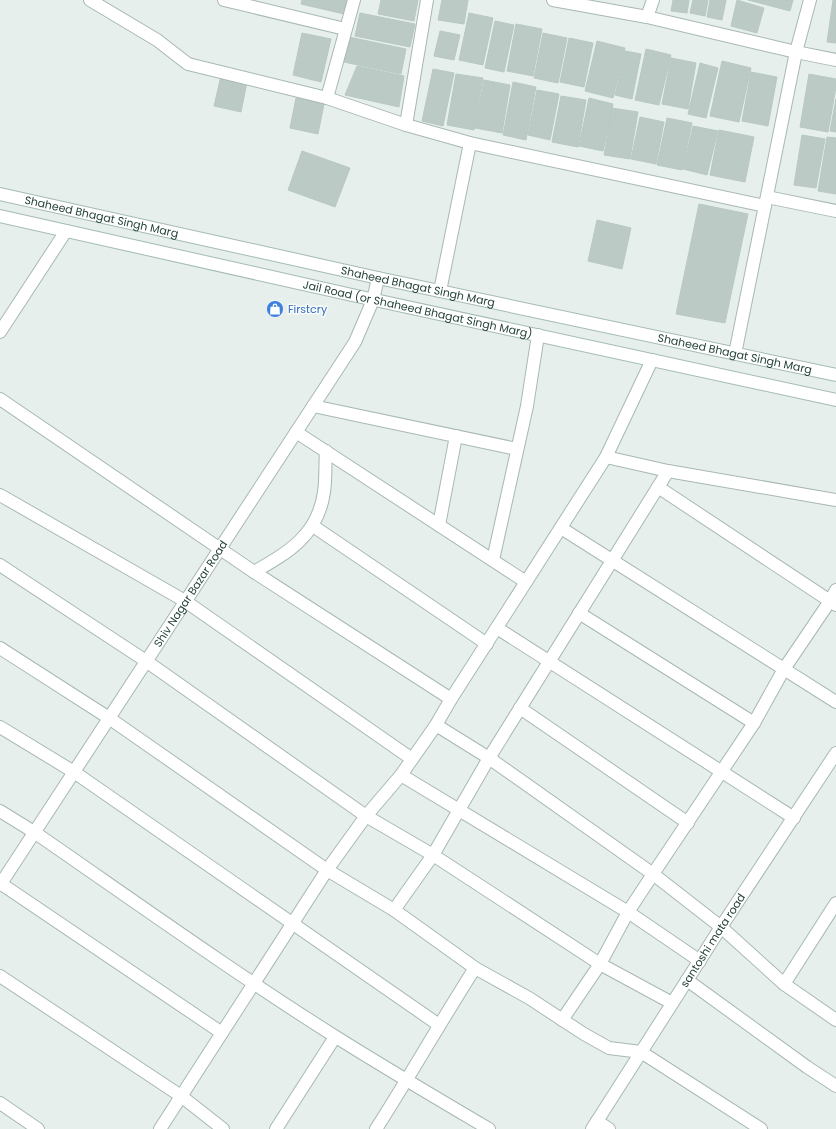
<svg xmlns="http://www.w3.org/2000/svg" width="836" height="1129" viewBox="0 0 836 1129" font-family="Poppins,sans-serif">
<rect width="100%" height="100%" fill="#e6efeb"/>
<path fill="#bbcac4" stroke="#b8c9c2" d="M302,0H347L344,14L301,4Z
M381,0H418L414,21L378,14Z
M442,0H468L464,24L438,20Z
M673,0H689L687,13L671,11Z
M693,0H708L705,16L690,13Z
M710,0H726L722,20L707,17Z
M737,0L764,8L757,33L731,26Z
M748,0H793L790,11Z
M833,0H836V43L827,42Z
M360,13L415,24L410,47L355,36Z
M469,13L493,18L483,65L459,60Z
M495,21L514,25L504,72L485,68Z
M516,24L542,29L533,76L507,71Z
M440,31L460,35L454,60L434,56Z
M302,33L331,39L321,82L293,75Z
M543,33L567,38L558,83L534,78Z
M349,37L406,49L401,74L344,62Z
M569,38L593,43L584,87L560,82Z
M597,41L625,48L613,98L585,91Z
M646,49L671,55L659,105L635,100Z
M625,51L641,54L632,99L615,95Z
M671,58L696,63L688,109L662,104Z
M722,61L751,68L739,122L710,116Z
M700,63L718,68L706,118L688,114Z
M357,66L404,76L399,107L345,95Z
M433,69L454,73L443,126L422,121Z
M751,72L777,77L768,126L742,121Z
M456,74L483,78L474,130L447,125Z
M809,74L836,79V87L828,132L800,127Z
M221,76L247,82L241,112L214,106Z
M484,80L510,85L502,133L475,128Z
M513,82L536,87L526,140L503,135Z
M537,90L559,94L550,140L528,135Z
M561,96L586,100L578,147L552,142Z
M296,98L324,104L318,134L290,128Z
M589,98L613,104L603,151L579,146Z
M836,99V132L830,131Z
M612,108L638,112L630,159L604,155Z
M640,117L664,122L656,164L631,159Z
M667,118L692,123L682,170L657,165Z
M693,126L718,131L707,175L683,169Z
M719,130L754,137L745,182L710,175Z
M802,135L825,139L816,188L794,185Z
M827,137L836,138V194L818,191Z
M302,151L350,168L335,207L288,190Z
M699,204L748,214L725,323L676,314Z
M597,220L631,228L622,269L588,261Z"/>
<g fill="none" stroke-linecap="round" stroke-linejoin="round">
<g stroke="#a8b8b2" stroke-width="14">
<g id="minor">
<path d="M90,0L157,40L188,64L327,98L406,125L470,143L765,206"/>
<path d="M224,0L345,29"/>
<path d="M553,0L647,17"/>
<path d="M653,0L647,17L796,52L836,60"/>
<path d="M327,98L354,0"/>
<path d="M406,125L427,0"/>
<path d="M767,197L836,211"/>
<path d="M440,291L470,143"/>
<path d="M0,332L66,231"/>
<path d="M735,354L796,52L810,0"/>
<path d="M0,399L254,572L451,699"/>
<path d="M313,406L517,449"/>
<path d="M296,432L526,582"/>
<path d="M668,471L836,500"/>
<path d="M658,487L836,605"/>
<path d="M0,495L185,601L412,759"/>
<path d="M439,525L456,436"/>
<path d="M313,526L487,644"/>
<path d="M561,528L836,702"/>
<path d="M493,560L527,406L538,335"/>
<path d="M0,565L146,661L366,816L433,855L600,964L672,1003"/>
<path d="M254,572C289,552 318,535 324,492C326,479 325,465 326,451"/>
<path d="M579,613L754,723"/>
<path d="M497,628L794,818"/>
<path d="M0,648L109,718L327,870L394,910L475,968C441,1021 410,1076 376,1129"/>
<path d="M520,708L688,823"/>
<path d="M436,725L489,758L653,874L721,927L784,984L836,1020"/>
<path d="M0,727L74,772L439,1025"/>
<path d="M401,775L628,912L700,961"/>
<path d="M0,811L34,832C134,901 233,972 336,1037C387,1069 438,1099 489,1129"/>
<path d="M0,883L222,1033"/>
<path id="s1" d="M0,885L355,342L373,300L378,278"/>
<path d="M394,910L433,855L489,758L668,471L606,457"/>
<path d="M475,968L529,998L584,1034L609,1048L641,1052L761,1129"/>
<path d="M0,976L181,1096L223,1129"/>
<path d="M687,980L807,1067L836,1086"/>
<path d="M784,984L836,903"/>
<path d="M562,1020L600,964L628,912L653,874L754,723L784,669L830,601L836,590"/>
<path d="M0,1103L38,1129"/>
<path d="M597,1121L609,1129"/>
<path d="M160,1129L327,870L366,816L401,775L436,725L451,699L606,457L652,360"/>
<path d="M276,1129L335,1037"/>
<path id="s2" d="M592,1129L721,927L836,753"/>
</g>
</g>
<g stroke="#a4bbb3" stroke-width="14">
<g id="secondary">
<path id="s3" d="M0,194L378,278L836,375"/>
<path id="s4" d="M0,216L352,295L836,400"/>
</g>
</g>
<use href="#minor" stroke="#fff" stroke-width="12"/>
<use href="#secondary" stroke="#fff" stroke-width="12"/>
</g>
<defs>
<g id="shop-disc" transform="scale(0.9)"><circle r="9.5" fill="#3f7fe0" stroke="#f7fbf9"/><path d="M-5-2.5h2.3a2.7 3.5 0 0 1 5.4 0H5L5.5 6h-11ZM-1.5-2.5h3a1.5 2.3 0 0 0-3 0Z" fill="#fff"/></g>
</defs>
<g fill-rule="evenodd">
<use href="#shop-disc" x="275" y="309"/>
</g>
<g text-anchor="middle" dominant-baseline="central" stroke-width="3" stroke-linejoin="round" paint-order="stroke">
<g font-size="11" fill="#24423a" stroke="#f7fbf9">
<text stroke="none"><textPath href="#s3" startOffset="104">Shaheed Bhagat Singh Marg</textPath></text>
<text stroke="none"><textPath href="#s3" startOffset="428">Shaheed Bhagat Singh Marg</textPath></text>
<text stroke="none"><textPath href="#s4" startOffset="428">Jail Road (or Shaheed Bhagat Singh Marg)</textPath></text>
<text stroke="none"><textPath href="#s3" startOffset="752">Shaheed Bhagat Singh Marg</textPath></text>
<text stroke="none"><textPath href="#s1" startOffset="348">Shiv Nagar Bazar Road</textPath></text>
<text stroke="none"><textPath href="#s2" startOffset="224">santoshi mata road</textPath></text>
</g>
<g font-size="11" fill="#366cbe" stroke="#f7fbf9" text-anchor="start">
<text x="288" y="309">Firstcry</text>
</g>
</g>
</svg>
